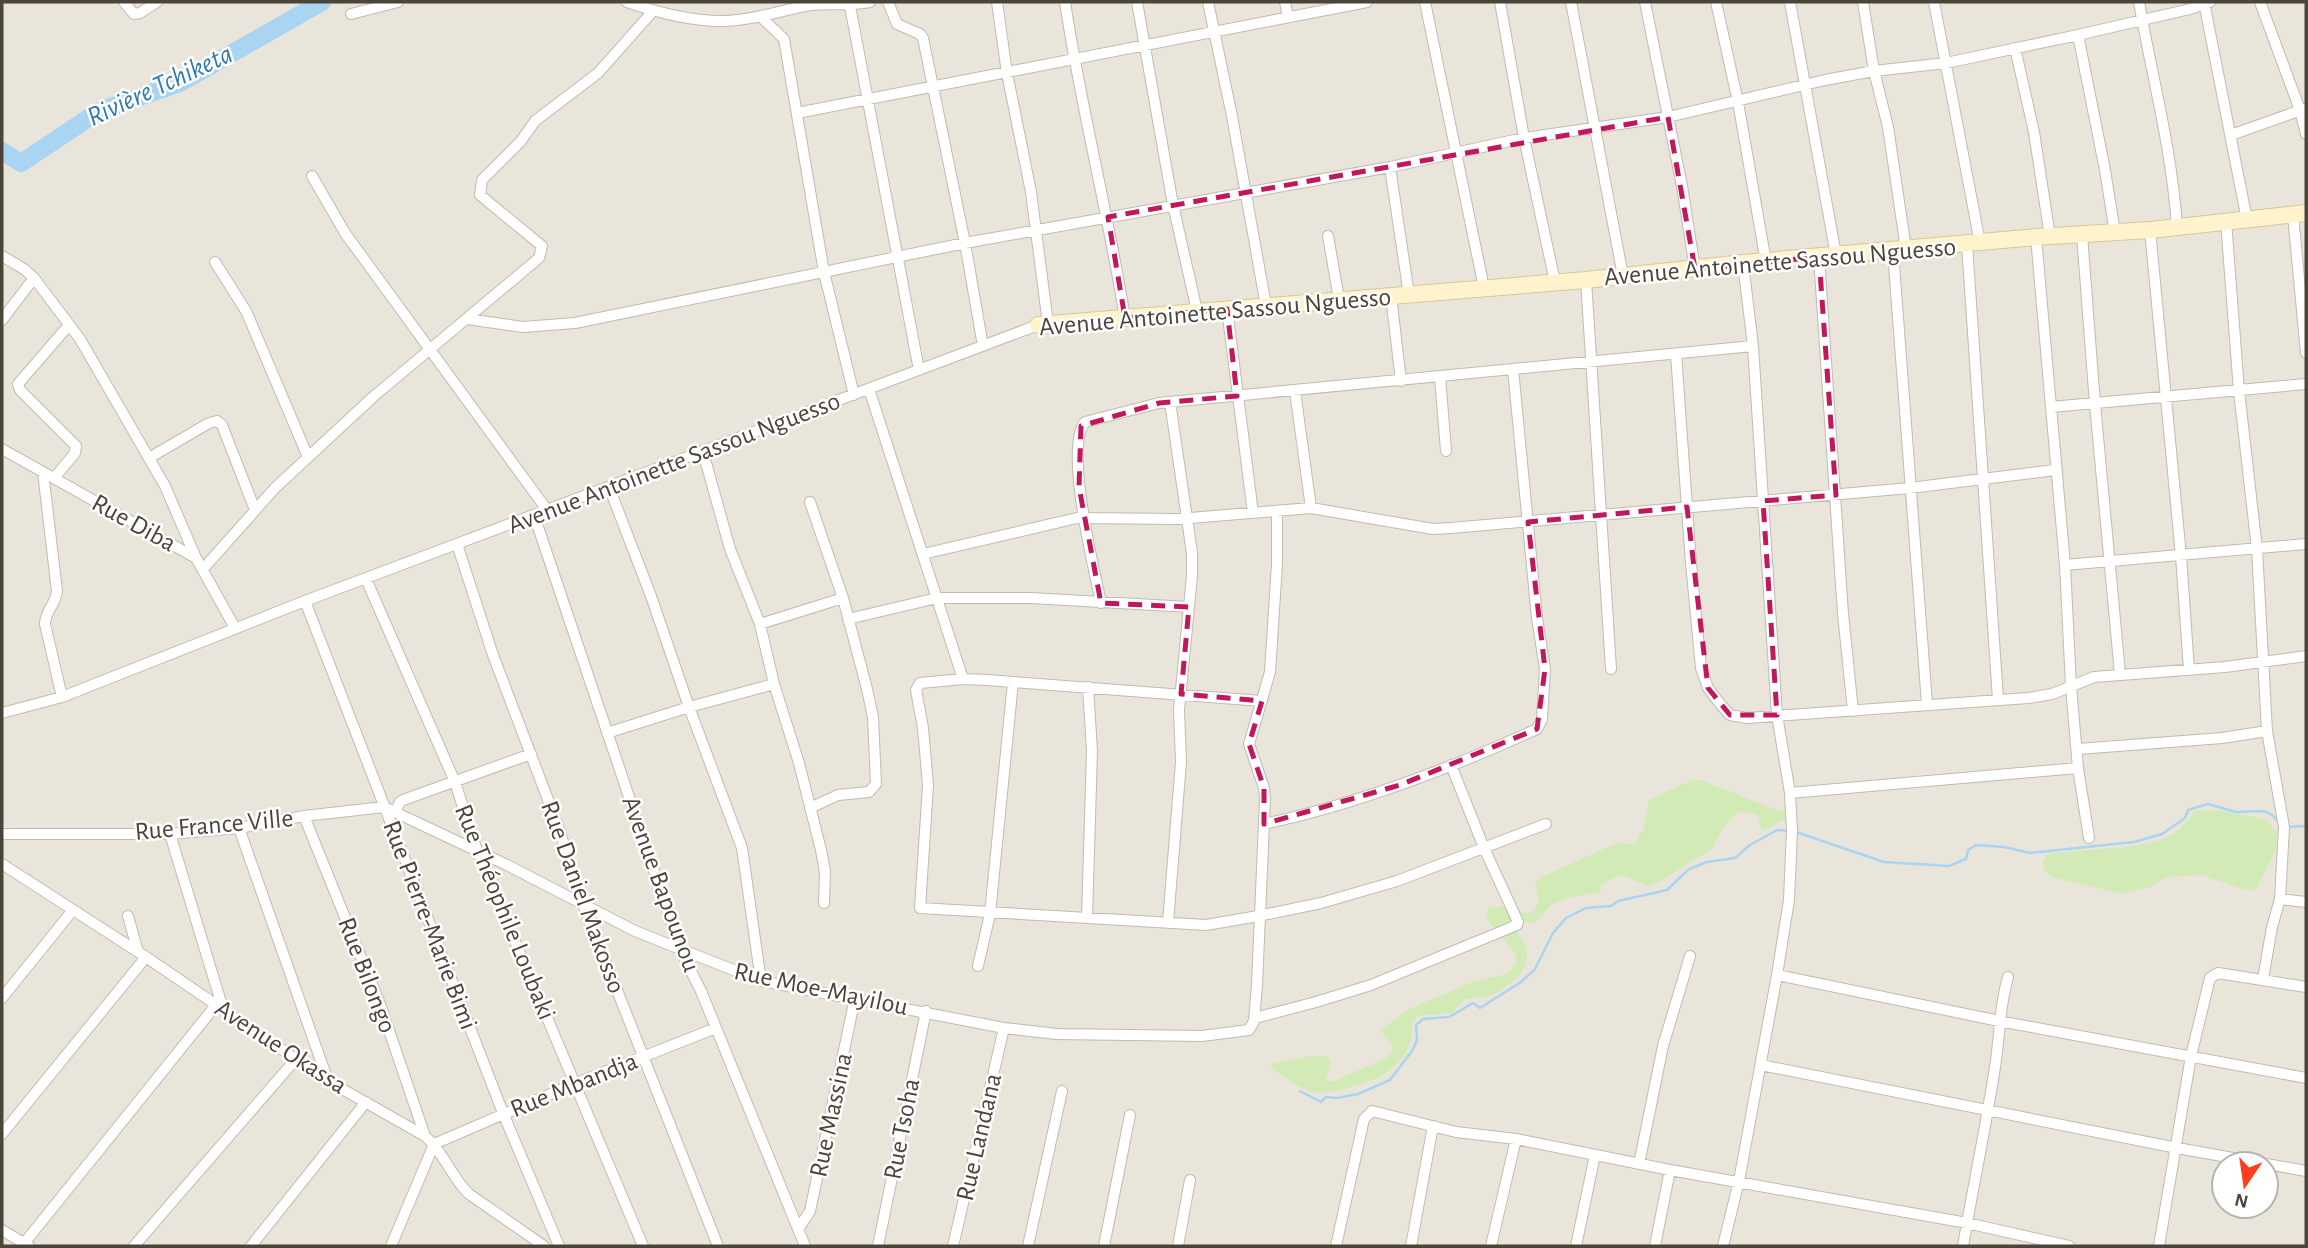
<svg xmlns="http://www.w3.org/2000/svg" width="2308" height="1248" viewBox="0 0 2308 1248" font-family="'Alegreya Sans',sans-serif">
<rect width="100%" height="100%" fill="#f6f3ec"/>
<path fill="#eae5da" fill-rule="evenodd" d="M2,2H2306V1246H2ZM2224,1164H2266V1206H2224Z"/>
<path fill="#d2eab5" d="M1692,780H1700L1777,810H1787V818L1762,831L1757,814L1738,812L1725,825L1712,849L1657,883L1648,886L1620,875L1602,884L1600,892C1587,895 1567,896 1555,903C1540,911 1540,931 1518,918L1513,926C1519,935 1527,945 1527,956C1528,972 1505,988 1492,995C1484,998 1473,998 1464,999L1453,1013L1417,1016L1412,1023C1415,1066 1374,1083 1340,1090C1333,1091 1324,1094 1318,1093C1301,1090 1284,1077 1270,1067L1273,1063L1310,1056H1327L1331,1064L1325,1081H1334L1387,1058L1392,1052V1045L1380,1030L1409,1009L1472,982L1507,974L1517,961C1514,943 1494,933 1486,917L1489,908L1503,906L1528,914C1542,906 1539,897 1535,883L1541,877L1617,843L1635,844L1644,828L1649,800Z
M2196,810L2223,811L2266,819L2277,833L2276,848L2256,890H2246L2202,875L2166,877L2150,887L2124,894L2051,877L2045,870L2043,861L2048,854C2084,847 2147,853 2177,831C2184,825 2190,817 2196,810Z"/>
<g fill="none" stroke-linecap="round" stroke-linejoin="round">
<path stroke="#a9d4f2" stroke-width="2.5" d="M2288,827L2306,826
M1796,832L1884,862L1949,866L1966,859L1968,850L1976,845L2004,847L2030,853L2134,842L2162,834L2185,818L2188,810L2208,804L2236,812L2264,811L2272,815L2280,823
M1300,1091L1321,1102L1326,1097L1337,1098L1358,1094L1390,1080L1412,1051L1417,1040L1416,1025L1423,1019L1449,1017L1473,1003L1480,1008L1521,982L1535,969L1553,933L1566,918L1586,908L1611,906L1618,901L1667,890L1689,869L1707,862L1735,858L1750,845L1777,830L1789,831"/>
<path stroke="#a9d4f2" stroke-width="18" d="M2,151L21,163L99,111L180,83L322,2"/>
<g stroke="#c2bbae" stroke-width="12">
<path id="street" d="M124,2L134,14L140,13L157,2
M627,2C656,12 689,21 721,21C751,21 781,10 811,5C832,3 849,6 870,2
M888,2L897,24L920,34L923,38L965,243L983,346
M997,2L1007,73L1031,192L1048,324
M1065,2C1081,108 1108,212 1125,318
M1137,2L1173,205L1197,311
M1208,2L1232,116L1266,306
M1285,2L1288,17
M1425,2L1484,288
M1500,2L1524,138L1555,282
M1571,2L1623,276
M1645,2L1682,186L1695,269
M1716,2L1738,102L1766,262
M1790,2L1836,255
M1863,2L1874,71L1888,127L1906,249
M1934,2L1980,243
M2139,2C2152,77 2172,150 2177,227
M2204,2L2247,220
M2260,2L2300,110L2306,134
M850,6L919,370
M351,14L398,2
M760,16L784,39L824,272L854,395
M2078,35L2105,170L2115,233
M2015,48L2034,132L2050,237
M797,113L1367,2
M2231,135L2304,109
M1390,167L1409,295
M312,176L345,233L547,510
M2293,215L2306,353
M2226,221L2239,391L2257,549L2267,731L2284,827L2280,899L2272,927L2263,979
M2150,230L2181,556L2189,670
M2082,235L2095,404L2120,674
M1328,236L1339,299
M2036,237L2065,565L2071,686L2078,768L2089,838
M1967,244L1998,699
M1893,251L1927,704
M2,256L24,269L34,278L80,339L165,486L196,558L235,628
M1819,257L1843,614L1853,711
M215,262L246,311L308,457
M1586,280L1611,669
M1391,296L1401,381
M1227,309L1253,513
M467,319L523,327L575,323L965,243L1390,167L1524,138L1668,117L1825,80L1874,71L1946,63L2078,35L2190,9L2210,2
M2,320L34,278
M1676,354L1691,563L1701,668L1708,688L1721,705L1730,715L1747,718L2028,698L2052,694L2094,677L2225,667L2306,656
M1440,377L1446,451
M869,389L963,679
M1295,391L1311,508
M2051,407L2306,384
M2,449L196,558
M703,452L730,549L760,624L774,684L799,763L821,850L825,872L824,903
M149,458L209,423L217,421L222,425L255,510
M43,472L57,591C56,604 45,611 45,624L62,697
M54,478L75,453L76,446L20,390L18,384L69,325
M609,487L651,596L689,707L742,848L761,981
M810,502L843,598L867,689L873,717L876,784L869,792L838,795L810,808
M534,515L681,951L701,991L805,1246
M457,544L493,655L558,826L583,904L718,1246
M923,554L1077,518L1178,519L1311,508L1433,529L1451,528L1910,488L2055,470
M2065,565L2306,544
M203,569L275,488L373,397L539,258L542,246L480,195L482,180L521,141L535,121L598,73L653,11
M366,579L455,782L477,851L643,1246
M305,601L503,1113L559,1246
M1101,603C1094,568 1064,448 1085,422L1159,403L1753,346
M848,619L937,598H1031L1189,607
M760,624L843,598
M1262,701L987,680L963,679L920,683L916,690L923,728L928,785L920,908L1206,925L1258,916L1321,903L1397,881L1546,824
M2,713L62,697L305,601L1038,325
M607,733L689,707L774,684
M2078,749L2222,738L2267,731
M1790,793L2078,768
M395,812L400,802L403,800L531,754
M304,816L380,1004L425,1136
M1264,824C1358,804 1449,769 1537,729L1542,719L1545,669L1537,618L1513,369
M239,828L328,1081
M2,834H170L239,828L304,816L384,807L507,865L635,931L761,981L1004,1028L1057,1034L1202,1036L1249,1030L1254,1021L1257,985L1265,799L1264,788L1249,744L1270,672L1277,564V511
M170,834L223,1009
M2,864L146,957L328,1081L425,1136C444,1152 451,1177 469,1194L544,1246
M2280,899L2306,902
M128,916L138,952
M1087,918L1092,751L1088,687
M1168,922L1181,762L1179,710L1192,576V553L1170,402
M978,966L990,914L1013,682
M1777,975L1999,1021L2306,1078
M2,998L73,910
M1255,1018L1316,1002L1371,985L1517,925L1518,922L1484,848L1451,765
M1761,1065L2177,1148L2306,1171
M2,1134L146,957
M434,1144L574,1084L716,1028
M1639,1164L1663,1046L1690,956
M799,1228L810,1211L855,998
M2,1230L29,1246
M22,1246L216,1005
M134,1246L296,1059
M251,1246L366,1102
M391,1246L434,1144
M878,1246L926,1011
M953,1246L1004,1028
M1028,1246L1062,1091
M1104,1246L1130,1115
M1178,1246L1190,1180
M1336,1246L1364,1119L1372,1111L1456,1132L1516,1139L1670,1170L1967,1223L2069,1246
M1411,1246L1433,1126
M1491,1246L1516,1139
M1576,1246L1595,1155
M1655,1246L1670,1170
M1723,1246L1739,1181L1777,975L1789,900L1792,831L1790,793L1777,715L1753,346L1743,263
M1963,1246C1973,1186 1986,1127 1995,1067C2000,1036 1999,1007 2008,977
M2159,1246L2191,1056L2210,978L2218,973L2306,987"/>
</g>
<g stroke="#d6c79b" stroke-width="18">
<path id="secondary" d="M1038,325L1586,280L1743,263L2036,237L2150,230L2306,213"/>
</g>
<use href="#street" stroke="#fff" stroke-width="10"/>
<use href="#secondary" stroke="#fff3cd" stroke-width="16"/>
</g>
<path fill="none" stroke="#c2185b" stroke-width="5" stroke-dasharray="14 9" stroke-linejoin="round" d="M1668,117L1695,269L1819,257L1836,495L1763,501L1777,715H1730L1708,688L1687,507L1528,522L1545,669L1537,729L1400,785L1264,824V788L1249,744L1262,701L1181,694L1189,607L1101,603L1079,487L1081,426L1159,403L1237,396L1227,309L1125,318L1108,217Z"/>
<g text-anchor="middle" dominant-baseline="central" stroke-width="5" stroke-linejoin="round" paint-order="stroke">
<g font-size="26" fill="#4b4439" stroke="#fff">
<text transform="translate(1780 262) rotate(-5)">Avenue Antoinette Sassou Nguesso</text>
<text transform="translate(1215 312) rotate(-5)">Avenue Antoinette Sassou Nguesso</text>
<text transform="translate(674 463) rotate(-21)">Avenue Antoinette Sassou Nguesso</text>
<text transform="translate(134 523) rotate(29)">Rue Diba</text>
<text transform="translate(214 825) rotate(-5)">Rue France Ville</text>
<text transform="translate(661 884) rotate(70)">Avenue Bapounou</text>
<text transform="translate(583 897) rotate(70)">Rue Daniel Makosso</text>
<text transform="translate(505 912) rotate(68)">Rue Théophile Loubaki</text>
<text transform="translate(430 925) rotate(69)">Rue Pierre-Marie Bimi</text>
<text transform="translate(367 975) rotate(69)">Rue Bilongo</text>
<text transform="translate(821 989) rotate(12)">Rue Moe-Mayilou</text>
<text transform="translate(281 1047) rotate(33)">Avenue Okassa</text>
<text transform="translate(574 1085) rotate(-22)">Rue Mbandja</text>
<text transform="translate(831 1115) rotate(-78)">Rue Massina</text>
<text transform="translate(902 1129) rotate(-79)">Rue Tsoha</text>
<text transform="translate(979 1137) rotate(-77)">Rue Landana</text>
</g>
<g font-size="28" font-style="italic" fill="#2e7ab2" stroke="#fff">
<text transform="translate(160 86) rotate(-25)">Rivière Tchiketa</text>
</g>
</g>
<rect width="2308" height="1248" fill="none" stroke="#4b4439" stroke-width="7"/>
<g transform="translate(2245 1185) rotate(193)"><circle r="33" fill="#ffffff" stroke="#b7b4b0" stroke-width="2"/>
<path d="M0-5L12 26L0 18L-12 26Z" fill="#fc3f1d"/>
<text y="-10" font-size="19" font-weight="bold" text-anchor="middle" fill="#4b4439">N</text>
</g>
</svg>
